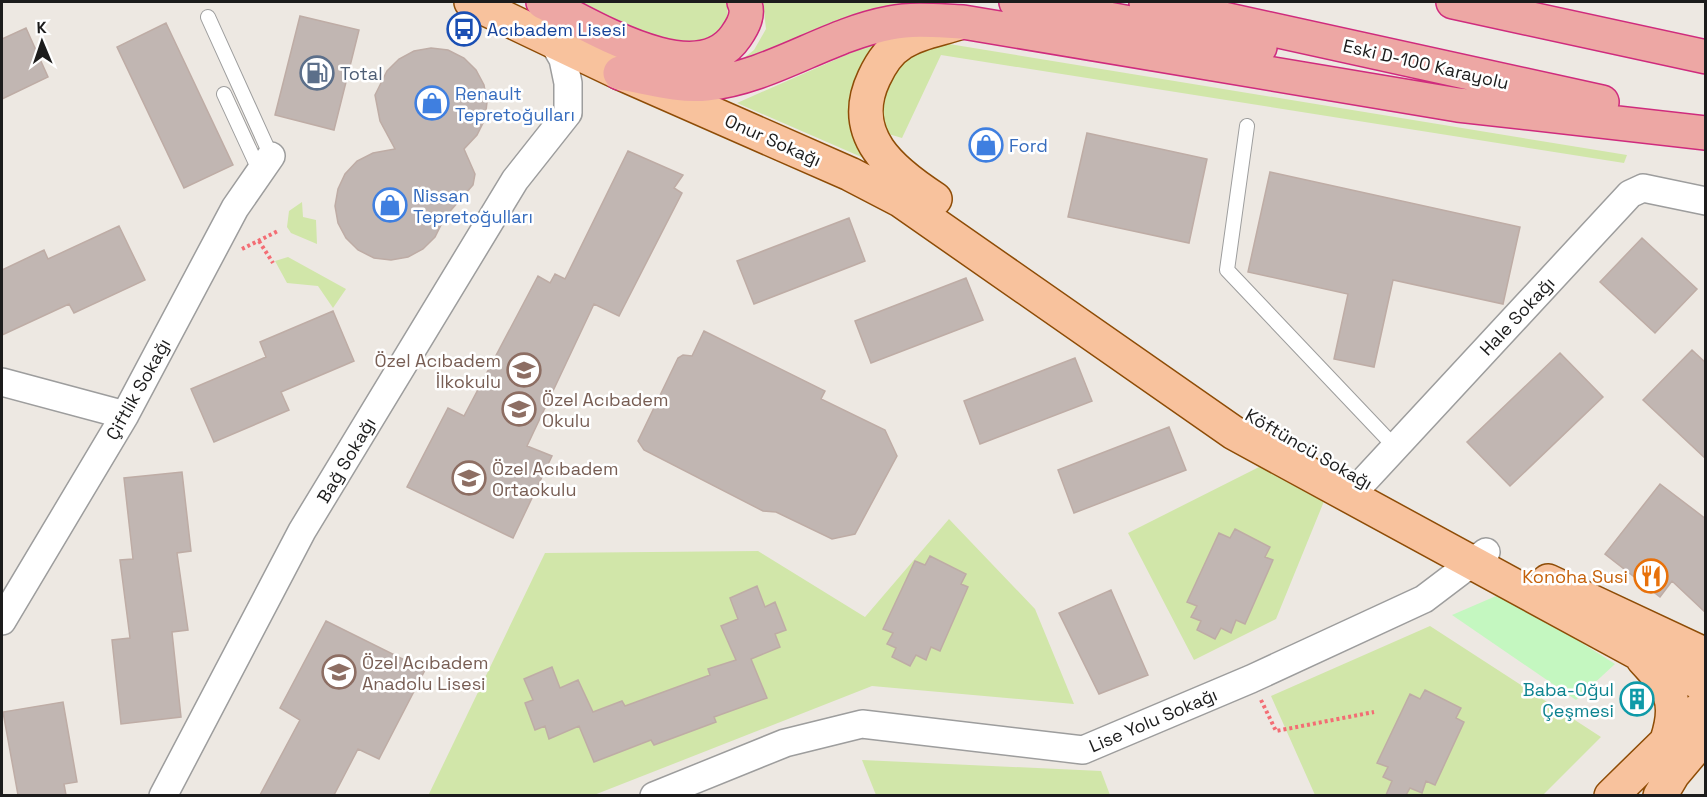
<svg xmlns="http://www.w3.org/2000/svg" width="1707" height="797" viewBox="0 0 1707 797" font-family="'Space Grotesk',sans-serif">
<rect width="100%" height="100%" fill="#ede8e2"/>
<path fill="#d1e6a9" d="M567,2H727L728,18L707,45L654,39Z
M763,2H901L923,6L723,74L754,50L766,29Z
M887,37L873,162L737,103Z
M949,44L1627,155L1624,163L941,55L902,138L885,133C884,125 881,114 883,105C886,82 906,52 930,45C935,44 943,45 949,44Z
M302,202L303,217L316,220L317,244L291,233L287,227L289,211Z
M288,257L346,289L333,308L318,286L287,283L275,261Z
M1271,461L1329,489L1276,619L1194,660L1128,533Z
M949,519L1035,609L1074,704L872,686L594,795L428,796L545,553L758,551L865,617Z
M1430,626L1601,737L1543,795H1315L1271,696Z
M862,760L1101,771L1110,795H876Z"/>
<path fill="#c4f7c0" d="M1503,593L1615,664L1576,700L1452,615Z"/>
<path fill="#c1b6b2" stroke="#beaca5" stroke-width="1.5" d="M300,16L359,30L334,130L275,115Z
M166,23L233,165L184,188L117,47Z
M26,28L48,77L2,99V39Z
M431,48L448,50L464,58L476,70L484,85L487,102L485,119L477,135L464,149L475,174L473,185L445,217L435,237L423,249L408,257L391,260L374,258L358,250L346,238L338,223L335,206L338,189L345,174L357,161L373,153L395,149L380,121L375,95L387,71L399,59L414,51Z
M1087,133L1207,159L1189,243L1068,217Z
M628,151L683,175L674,188L682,193L619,316L594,304L527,446L552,456L513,538L407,487L448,408L464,416L538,276L550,283L555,274L565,279Z
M1270,172L1520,227L1503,304L1393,280L1374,367L1334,359L1348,294L1248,272Z
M849,218L865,261L754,304L737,261Z
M119,226L145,280L74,313L69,304L2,335V270L44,250L48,259Z
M1642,238L1697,289L1655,333L1600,282Z
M966,278L983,320L871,363L855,321Z
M333,311L354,361L281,392L289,410L214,442L191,389L266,357L260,342Z
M704,331L825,391L821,399L885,430L897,456L855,534L832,539L776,512L763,511L644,450L638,441L678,358L683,355L692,356Z
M1692,350L1706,363V459L1643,400Z
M1560,353L1603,397L1510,486L1467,442Z
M1075,358L1092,401L980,444L964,401Z
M1169,427L1186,470L1074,513L1058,470Z
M182,472L191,551L177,553L188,630L172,632L181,717L121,724L112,640L130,638L120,560L133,559L124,478Z
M1660,484L1706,519V613L1672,581L1660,597L1605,554Z
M1235,529L1270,547L1265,557L1273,560L1245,624L1236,620L1231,633L1221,628L1215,639L1197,630L1201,621L1191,617L1197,606L1187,602L1219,533L1230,538Z
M930,556L966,574L961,584L968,587L940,651L931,647L926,660L916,655L910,666L892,657L896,648L887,644L893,633L883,629L915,561L925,565Z
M757,586L765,607L775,602L786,630L775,634L780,647L751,659L767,698L714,717L716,722L654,745L651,740L594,762L579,726L549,739L545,726L535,730L525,703L533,700L524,679L552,667L560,688L578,680L593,712L622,701L625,706L710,675L708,669L736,660L721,626L738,619L730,598Z
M1111,590L1148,675L1099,694L1059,613Z
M326,621L425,670L379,759L358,749L334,795H260L300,720L280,708Z
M1425,690L1461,708L1456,718L1464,722L1435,785L1426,781L1422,793L1410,788L1406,795H1386L1392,781L1383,777L1388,767L1377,763L1410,694L1420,699Z
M63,702L77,782L64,784L66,795H18L3,712Z"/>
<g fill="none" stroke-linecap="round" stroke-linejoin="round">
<g stroke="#9d9d9d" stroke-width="16">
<path id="service" d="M208,17L271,156
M224,94L260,172
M1247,126L1227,270L1395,447"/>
</g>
<g stroke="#9d9d9d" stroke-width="30">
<path id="minor" d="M2,382L125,415
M1350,496L1630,194L1643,188L1706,201
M2,621L125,415L235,208L271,156
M163,796L302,531L515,180L568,113V83L563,59L552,40
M654,796L785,743L862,724L1083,750L1251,679L1424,599L1486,552"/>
</g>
<g stroke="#8e4c06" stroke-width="36">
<path id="primary" d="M471,2L620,73L850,174L900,200L1234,433L1638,653L1706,686
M935,199C892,171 847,135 874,78C880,65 890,50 902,43C918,32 941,29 959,23
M1548,581L1706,655
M1643,659C1670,688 1680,700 1667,740
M1611,796L1706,703
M1660,796L1673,774L1706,735"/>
</g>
<g stroke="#cf2b7d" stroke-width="36">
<path id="trunk" d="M543,2C589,24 697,94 736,36C743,26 750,14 744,2
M1016,2L1260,47
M1146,2L1602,102
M1453,2L1706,57
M620,73C646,77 679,87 706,84C772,77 826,35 890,23C914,18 939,21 963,22L1458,105L1706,133"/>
</g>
<path stroke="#f36d74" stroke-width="4" stroke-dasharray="3 3" stroke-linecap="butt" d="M259,241L273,263
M242,249L278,231
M1261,700L1276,731L1374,712"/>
<use href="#service" stroke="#fff" stroke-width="14"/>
<use href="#minor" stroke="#fff" stroke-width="27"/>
<use href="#primary" stroke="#f8c29d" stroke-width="33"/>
<use href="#trunk" stroke="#eda7a4" stroke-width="33"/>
</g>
<defs>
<g id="bus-ring" transform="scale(1.725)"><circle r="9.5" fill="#fff" stroke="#1a4fb4" stroke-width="1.5"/><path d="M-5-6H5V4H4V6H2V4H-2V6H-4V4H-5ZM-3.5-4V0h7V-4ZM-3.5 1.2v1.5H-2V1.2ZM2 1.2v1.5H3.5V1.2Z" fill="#1a4fb4"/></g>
<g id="fuel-ring" transform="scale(1.725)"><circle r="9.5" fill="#fff" stroke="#5c6f8a" stroke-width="1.5"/><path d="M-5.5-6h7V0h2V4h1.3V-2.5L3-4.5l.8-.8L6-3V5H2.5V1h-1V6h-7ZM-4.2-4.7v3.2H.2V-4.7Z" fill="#5c6f8a"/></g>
<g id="shop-ring" transform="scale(1.725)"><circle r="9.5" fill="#fff" stroke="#3f7fe0" stroke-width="1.5"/><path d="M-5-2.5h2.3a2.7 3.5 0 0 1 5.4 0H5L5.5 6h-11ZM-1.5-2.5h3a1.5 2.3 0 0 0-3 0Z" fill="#3f7fe0"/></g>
<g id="school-ring" transform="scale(1.725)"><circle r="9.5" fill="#fff" stroke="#8d6e63" stroke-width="1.5"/><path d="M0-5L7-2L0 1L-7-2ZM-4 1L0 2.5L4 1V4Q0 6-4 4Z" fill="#8d6e63"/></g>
<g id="restaurant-ring" transform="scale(1.725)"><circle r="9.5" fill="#fff" stroke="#e8710a" stroke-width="1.5"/><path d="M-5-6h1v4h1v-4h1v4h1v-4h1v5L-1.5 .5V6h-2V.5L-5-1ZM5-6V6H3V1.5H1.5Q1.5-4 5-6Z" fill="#e8710a"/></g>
<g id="building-ring" transform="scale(1.725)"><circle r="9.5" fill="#fff" stroke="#0f9aa8" stroke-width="1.5"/><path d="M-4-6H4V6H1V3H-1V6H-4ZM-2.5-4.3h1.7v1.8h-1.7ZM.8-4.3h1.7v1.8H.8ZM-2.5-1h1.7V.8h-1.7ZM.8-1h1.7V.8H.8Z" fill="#0f9aa8"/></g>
</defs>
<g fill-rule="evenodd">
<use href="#bus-ring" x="464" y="29"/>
<use href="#fuel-ring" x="317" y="73"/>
<use href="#shop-ring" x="432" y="103"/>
<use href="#shop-ring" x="986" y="145"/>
<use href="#shop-ring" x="390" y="205"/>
<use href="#school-ring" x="524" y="370"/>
<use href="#school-ring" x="519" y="409"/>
<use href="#school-ring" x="469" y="478"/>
<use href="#restaurant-ring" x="1651" y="576"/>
<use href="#school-ring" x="339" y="672"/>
<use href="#building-ring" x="1637" y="699"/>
</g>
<g text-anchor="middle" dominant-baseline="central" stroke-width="5" stroke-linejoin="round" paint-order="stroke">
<g font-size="18" fill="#164399" stroke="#fff" text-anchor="start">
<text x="487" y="29">Acıbadem Lisesi</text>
</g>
<g font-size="18" fill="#1c1c1c" stroke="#fff">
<text transform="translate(1426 64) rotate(13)">Eski D-100 Karayolu</text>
<text transform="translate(773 140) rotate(24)">Onur Sokağı</text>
<text transform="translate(1517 316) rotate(-47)">Hale Sokağı</text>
<text transform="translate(138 389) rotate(-61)">Çiftlik Sokağı</text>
<text transform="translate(1309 449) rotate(30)">Köftüncü Sokağı</text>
<text transform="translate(346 460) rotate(-59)">Bağ Sokağı</text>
<text transform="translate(1153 720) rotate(-23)">Lise Yolu Sokağı</text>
</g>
<g font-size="18" fill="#4e5e75" stroke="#fff" text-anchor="start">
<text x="340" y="73">Total</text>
</g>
<g font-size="18" fill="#366cbe" stroke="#fff" text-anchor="start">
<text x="455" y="93">Renault<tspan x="455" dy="21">Tepretoğulları</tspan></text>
<text x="1009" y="145">Ford</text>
<text x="413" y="195">Nissan<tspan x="413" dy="21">Tepretoğulları</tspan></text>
</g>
<g font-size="18" fill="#785e54" stroke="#fff" text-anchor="start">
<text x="501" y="360" text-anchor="end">Özel Acıbadem<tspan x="501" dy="21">İlkokulu</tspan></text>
<text x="542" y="399">Özel Acıbadem<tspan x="542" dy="21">Okulu</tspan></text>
<text x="492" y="468">Özel Acıbadem<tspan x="492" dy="21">Ortaokulu</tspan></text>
<text x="362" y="662">Özel Acıbadem<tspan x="362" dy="21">Anadolu Lisesi</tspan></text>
</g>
<g font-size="18" fill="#c56008" stroke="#fff" text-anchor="end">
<text x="1628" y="576">Konoha Susi</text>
</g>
<g font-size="18" fill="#0d838f" stroke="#fff" text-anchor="end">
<text x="1614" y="689">Baba-Oğul<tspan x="1614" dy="21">Çeşmesi</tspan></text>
</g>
</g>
<rect width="1707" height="797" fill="none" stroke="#1c1c1c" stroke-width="6"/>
<g transform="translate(42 42) rotate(358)" stroke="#ffffff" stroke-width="4.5" paint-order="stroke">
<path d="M0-4.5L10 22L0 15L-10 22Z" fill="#1c1c1c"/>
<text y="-9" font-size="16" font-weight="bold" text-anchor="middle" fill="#1c1c1c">K</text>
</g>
</svg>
